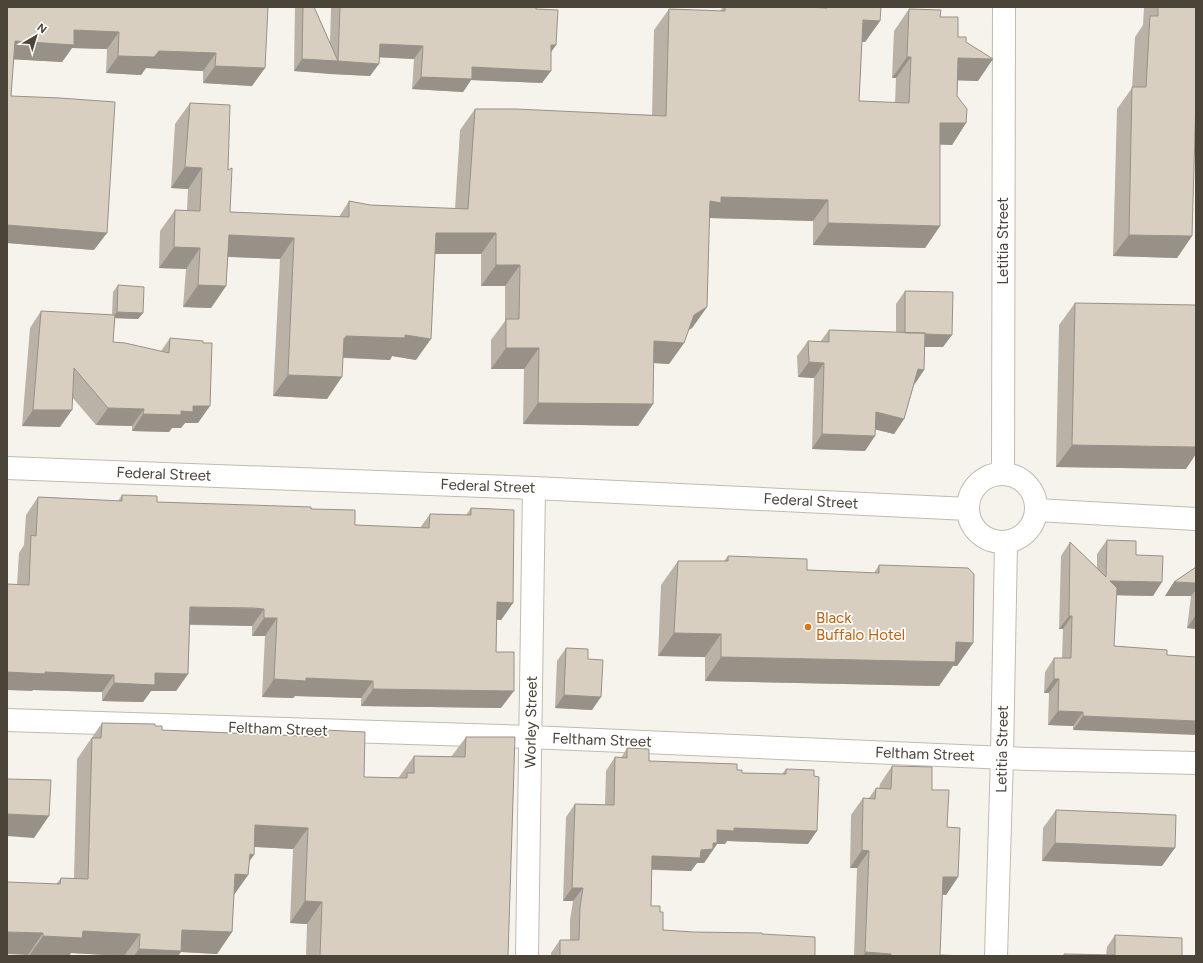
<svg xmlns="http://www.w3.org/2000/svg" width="1203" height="963" viewBox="0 0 1203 963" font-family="Figtree,sans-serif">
<rect width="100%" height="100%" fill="#f6f3ec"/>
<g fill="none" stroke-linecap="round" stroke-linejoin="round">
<g stroke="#c2bbae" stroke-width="24">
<path id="minor" d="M7,720L530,737L1029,759L1196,763
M527,956L534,488"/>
</g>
<g stroke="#c2bbae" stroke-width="24">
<path id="tertiary" d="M7,468L534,488L968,509
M1003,474L1004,7
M968 508a34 34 0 1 1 68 0a34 34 0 1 1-68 0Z
M1037,510L1196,519
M996,956L1002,757L1006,542"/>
</g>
<use href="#minor" stroke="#fff" stroke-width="22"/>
<use href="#tertiary" stroke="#fff" stroke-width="22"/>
</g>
<path fill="#bab2a6" d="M7,7H268L252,86L203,83V71L146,68L141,75L106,73L107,49L72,48L62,62L13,59L11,96L94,250L7,243Z
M295,7H314L330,43L331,7H536V9L556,45L551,52L542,83L471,80L463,92L412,89L414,59L379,57L370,76L294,71Z
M723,7H805L880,21L865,42H862L859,101L895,103L896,78H892L894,31L909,9L940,17L958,37L966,42L978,81L958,80L957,96L966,123L952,145L940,144V226L925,248L813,245V221L710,218L709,219L707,307L692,328L688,330L684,343L669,364L653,363V404L638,426L523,424L524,369H491V340L505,321V286H481V254H435L416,360L392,356L390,360L343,358L327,399L273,396L280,259L228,257L226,286L211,308L183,307L186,269L159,268L160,231L175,210H187L188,189L171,188L175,124L190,103L228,170L230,212L339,217L349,201L370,205L455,209L460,130L475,109L652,115L654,30L669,9L720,11Z
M1144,7H1196L1192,236L1177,258L1113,256L1117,109L1132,88L1135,37L1143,25Z
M118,285L143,313L138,319L114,318L113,342L161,351L170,338L198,423H185L181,428H172L169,432L132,431V426L96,425L72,397L60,427L22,426L30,328L41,311L112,315L113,292Z
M905,291L943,347H924V370L914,385L904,419L894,434L875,429L865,451L812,449L814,378L798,377L797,356L808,341L820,342L829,330L896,332V304Z
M1075,303L1186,469L1056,467L1059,325Z
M122,495L157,502L311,509L355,525L420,528L430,514L466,515L471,508L513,603L501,620H497L496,652L501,708L361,706V698L295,696L293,698L262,697L265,636H252V626L190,625L188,674L176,691H151L143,702L102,701V692L33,690L32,691L17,585L19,553L24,545L26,515L38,497L118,501Z
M1107,540L1136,555L1153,596L1116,595L1114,646L1167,650L1073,730V726L1048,725L1049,693H1044L1045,672L1054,658H1062L1063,629H1059L1061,556L1070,542L1097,568V554Z
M728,556L807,570L874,573L879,565L973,643L957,666H953L939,686L705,681V657L658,656L661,585L678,561H724Z
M1196,567V629L1187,628L1191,596H1165L1174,582Z
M566,648L588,659L592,710L555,708L557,661Z
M102,723L155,726L162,730L320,737L325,730L364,777L399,778V777L414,756L451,757L466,737L508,956H306L307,924L290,923L293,849L254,847L249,861L248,875L234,895L232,932L217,954L181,952L178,956H124L71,953L69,956H28L57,883L61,878H74L77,759Z
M627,748L649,761L737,770L742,773L782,774L786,769L808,844L727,841L725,844H717L704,863H697L691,871L652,870L651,906L660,912L663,930L693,932L762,934L815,956H551V953L560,940H570V920L573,901H563L566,817L575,804L605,805L606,771L615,757L621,758Z
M892,766L932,790L947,827L958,877L946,895L942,894L940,955L965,956H854L857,868H850L851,815L863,798H869L876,788L879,789L880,784Z
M1056,810L1162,866L1042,861L1043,828Z
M1115,935L1182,956H1063L1064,954L1106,955L1107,947Z"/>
<path fill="#979187" d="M863,20L880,21L865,42L848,41Z
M74,30L119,32L107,49L72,48L62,62L7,59L15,41Z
M380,44L423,46L414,59L372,57Z
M551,45H556L547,58Z
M159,51L216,53L203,71L146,68L141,75L106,73L118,56Z
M907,57H911L896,78H892Z
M958,58L993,59L978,81L944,80Z
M302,59L338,61L329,74L294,71Z
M338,61L379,64L370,76L329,74Z
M215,66L265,68L252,86L203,83Z
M472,67L551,71L542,83L471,80L463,92L412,89L421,77Z
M940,123H966L952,145L925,144Z
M185,167L202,168L188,189L171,188Z
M721,197L828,200L813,221L710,218L706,224L710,201Z
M828,223L940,226L925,248L813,245Z
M7,225L107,233L94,250L7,243Z
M436,233H496L481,254H421Z
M229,235L294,238L280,259L214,256Z
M1129,235L1192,236L1177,258L1113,256Z
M174,247L200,248L186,269L159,268Z
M496,265H520L505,286H481Z
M198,285L226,286L211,308L183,307Z
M707,307L692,328L679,336L694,315Z
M117,312L143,313L138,319L112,318Z
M905,334L952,335L943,347H896Z
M405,335L431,339L416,360L392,356L390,360L333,357L344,338L346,336Z
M654,341L684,343L669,364L639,362Z
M506,348H539L524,369H491Z
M809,362L824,363L814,378L798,377Z
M918,369L924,370L914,385Z
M288,375L342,377L327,399L273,396Z
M538,403L653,404L638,426L523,424Z
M193,406H210L198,423H185L181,428H172L169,432L132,431L143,414L181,411Z
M108,408L144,409L132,426L96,425Z
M33,410H72L60,427L22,426Z
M876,412L904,419L894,434L865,427Z
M822,434L875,436L865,451L812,449Z
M1072,445L1196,447V454L1186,469L1056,467Z
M1110,581L1162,582L1153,596L1101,595Z
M1174,582L1196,583V590L1191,596H1165Z
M497,602L513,603L501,620L485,619Z
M190,607L264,609L252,626L178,624Z
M1196,615V629L1187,628Z
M1069,616H1072L1063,629H1059Z
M264,618H277L265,636H252Z
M674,633L721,634L705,657L658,656Z
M956,642L973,643L957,666H953L939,686L705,681L721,657Z
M7,672H45L114,675L102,692L33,690L32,691L7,690Z
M155,673L188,674L176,691H151L143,702L102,701L114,683Z
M306,678L373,681L361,698L295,696L293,698L262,697L274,679Z
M1054,679H1059L1049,693H1044Z
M373,689L514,691L501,708L361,706Z
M564,695L601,697L592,710L555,708Z
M1058,711L1083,712L1073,726L1048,725Z
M1083,716L1196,721V735L1073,730Z
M7,814L49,816L34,838L7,836Z
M255,825L308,828L293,849L240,846Z
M734,828L817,831L808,844L727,841L725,844H717L704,863H697L691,871L643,869L652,856L717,830Z
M1055,843L1175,848L1162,866L1042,861Z
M862,850L869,851L857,868H850Z
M250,854L254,855L240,874L248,875L233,896H220Z
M943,877H958L946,895L931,894Z
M572,888H583L573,901H563Z
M305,901L322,902L307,924L290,923Z
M182,930L232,932L217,954L181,952L178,956H134L139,949Z
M83,931L140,934L124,956L71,953L69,956H29L43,936Z
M7,932L43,933L28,955L7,954Z
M865,952L891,954L889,956H863Z"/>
<path fill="#d8cfc1" stroke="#979187" d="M7,7H268L265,68L215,66L216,53L159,51L154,57L118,56L119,32L74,30V45L15,41L11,96L60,98L115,102L107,233L7,225Z
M303,7H314L338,61L302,59Z
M340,7H536V9L558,10L556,45H551V71L472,67V79L421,77L423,46L380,44L379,64L338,61Z
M725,7H805L827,8L828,7H881L880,21L863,20L859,101L909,103L911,57H907L909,9L941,10L940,17H958V37H966V42L993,59L958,58L957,96L967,109L966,123H940V226L828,223V200L721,197V203L710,201L707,307L694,315L684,343L654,341L653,404L538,403L539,348H506V319H519L520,265H496V233H436L431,339L405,335V338L346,336V338H344L342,377L288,375L294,238L229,235L226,286L198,285L200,248L174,247L175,210L200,211L202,168L185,167L190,103L230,105L228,170L232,168L230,212L349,217V201L370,205L468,209L475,109H516L666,116L669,9L725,11Z
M1158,7H1196V98L1192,236L1129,235L1132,87H1146L1150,16H1158Z
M118,285L144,287L143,313L117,312Z
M905,291L953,292L952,335L925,334V333H905Z
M1075,303L1196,305V447L1072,445Z
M41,311L115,315L113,342L125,343L169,353L170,338L203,341V343H212L210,406H193V412L181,411V415L143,414L144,409L108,408L74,368L72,410H33Z
M829,330L925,333L924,370L918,369L904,419L876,412L875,436L822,434L824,363L809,362L808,341L829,342Z
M122,495L157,496V502L311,507V509L355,510V525L429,528L430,514L471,515V508L514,510L513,603L497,602L496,652H514V691L373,689V681L306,678V681L274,679L277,618H264V609L253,608L190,607L188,674L155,673V685L114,683V675L45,672V674L7,672V584L29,585L31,535L36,536L38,497L122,501Z
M1107,540L1136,541V555L1163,556L1162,582L1110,581L1117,588L1114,646L1167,650V655L1196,657V721L1083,716V712L1058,711L1059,679H1054V658H1071L1072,616H1069L1070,542L1106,577Z
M728,556L807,559V570L879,573V565L968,568L974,574L973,643L956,642L955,662L721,657V634L674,633L678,561H728Z
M1196,567V583L1174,582Z
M566,648L588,649V659L603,660L601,697L564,695Z
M102,723L155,724V726H162V730L325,737V730L365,732L364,777L407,778V773H414V756L465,757L466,737H515L508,956H320L322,902L305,901L308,828L255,825L254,855L250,854L248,875L235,874L232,932L182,930L181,951L139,949L140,934L83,931L82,938L43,936V933L7,932V882L60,884L61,878L88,879L92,738H101Z
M627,748L649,749V761L737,764V770H742V773L786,774V769L814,770V776L819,777L817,831L734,828V831L717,830V843H713V849L701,850L700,858L652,856L651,906H660V912H663V930L693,932L762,933V934L815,937V956H560V940H579L580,907L583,888H572L575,804L614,805L615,757L627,758Z
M892,766L932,767V790H949L947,827L960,828L958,877H943L940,955L965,956H891V954L865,952L869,851L862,850L863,798L875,799L876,788L891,789Z
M7,779L51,780L49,816L7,814Z
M1056,810L1176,815L1175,848L1055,843Z
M1115,935L1182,938V956H1064V954L1115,955Z"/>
<circle fill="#e8710a" stroke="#fff" stroke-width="1.5" cx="808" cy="627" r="4"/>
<g text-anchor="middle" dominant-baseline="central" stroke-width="3.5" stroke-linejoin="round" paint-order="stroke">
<g font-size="15" fill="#4b4439" stroke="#fff">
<text transform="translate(1003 241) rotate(-90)">Letitia Street</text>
<text transform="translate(164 474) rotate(2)">Federal Street</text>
<text transform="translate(488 486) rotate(2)">Federal Street</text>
<text transform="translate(811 501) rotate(3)">Federal Street</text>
<text transform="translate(531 722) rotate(-89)">Worley Street</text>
<text transform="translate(278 729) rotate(2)">Feltham Street</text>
<text transform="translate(602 740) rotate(2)">Feltham Street</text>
<text transform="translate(1002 749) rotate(-89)">Letitia Street</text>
<text transform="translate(925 754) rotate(2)">Feltham Street</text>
</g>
<g font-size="15" fill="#c56008" stroke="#fff" text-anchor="start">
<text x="816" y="618">Black<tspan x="816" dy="17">Buffalo Hotel</tspan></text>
</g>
</g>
<rect width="1203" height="963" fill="none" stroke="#4b4439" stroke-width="16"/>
<g transform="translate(36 36) rotate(38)" stroke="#ffffff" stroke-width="3" paint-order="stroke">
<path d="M0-3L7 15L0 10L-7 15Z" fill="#4b4439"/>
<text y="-6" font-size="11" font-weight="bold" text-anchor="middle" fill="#4b4439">N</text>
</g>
</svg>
